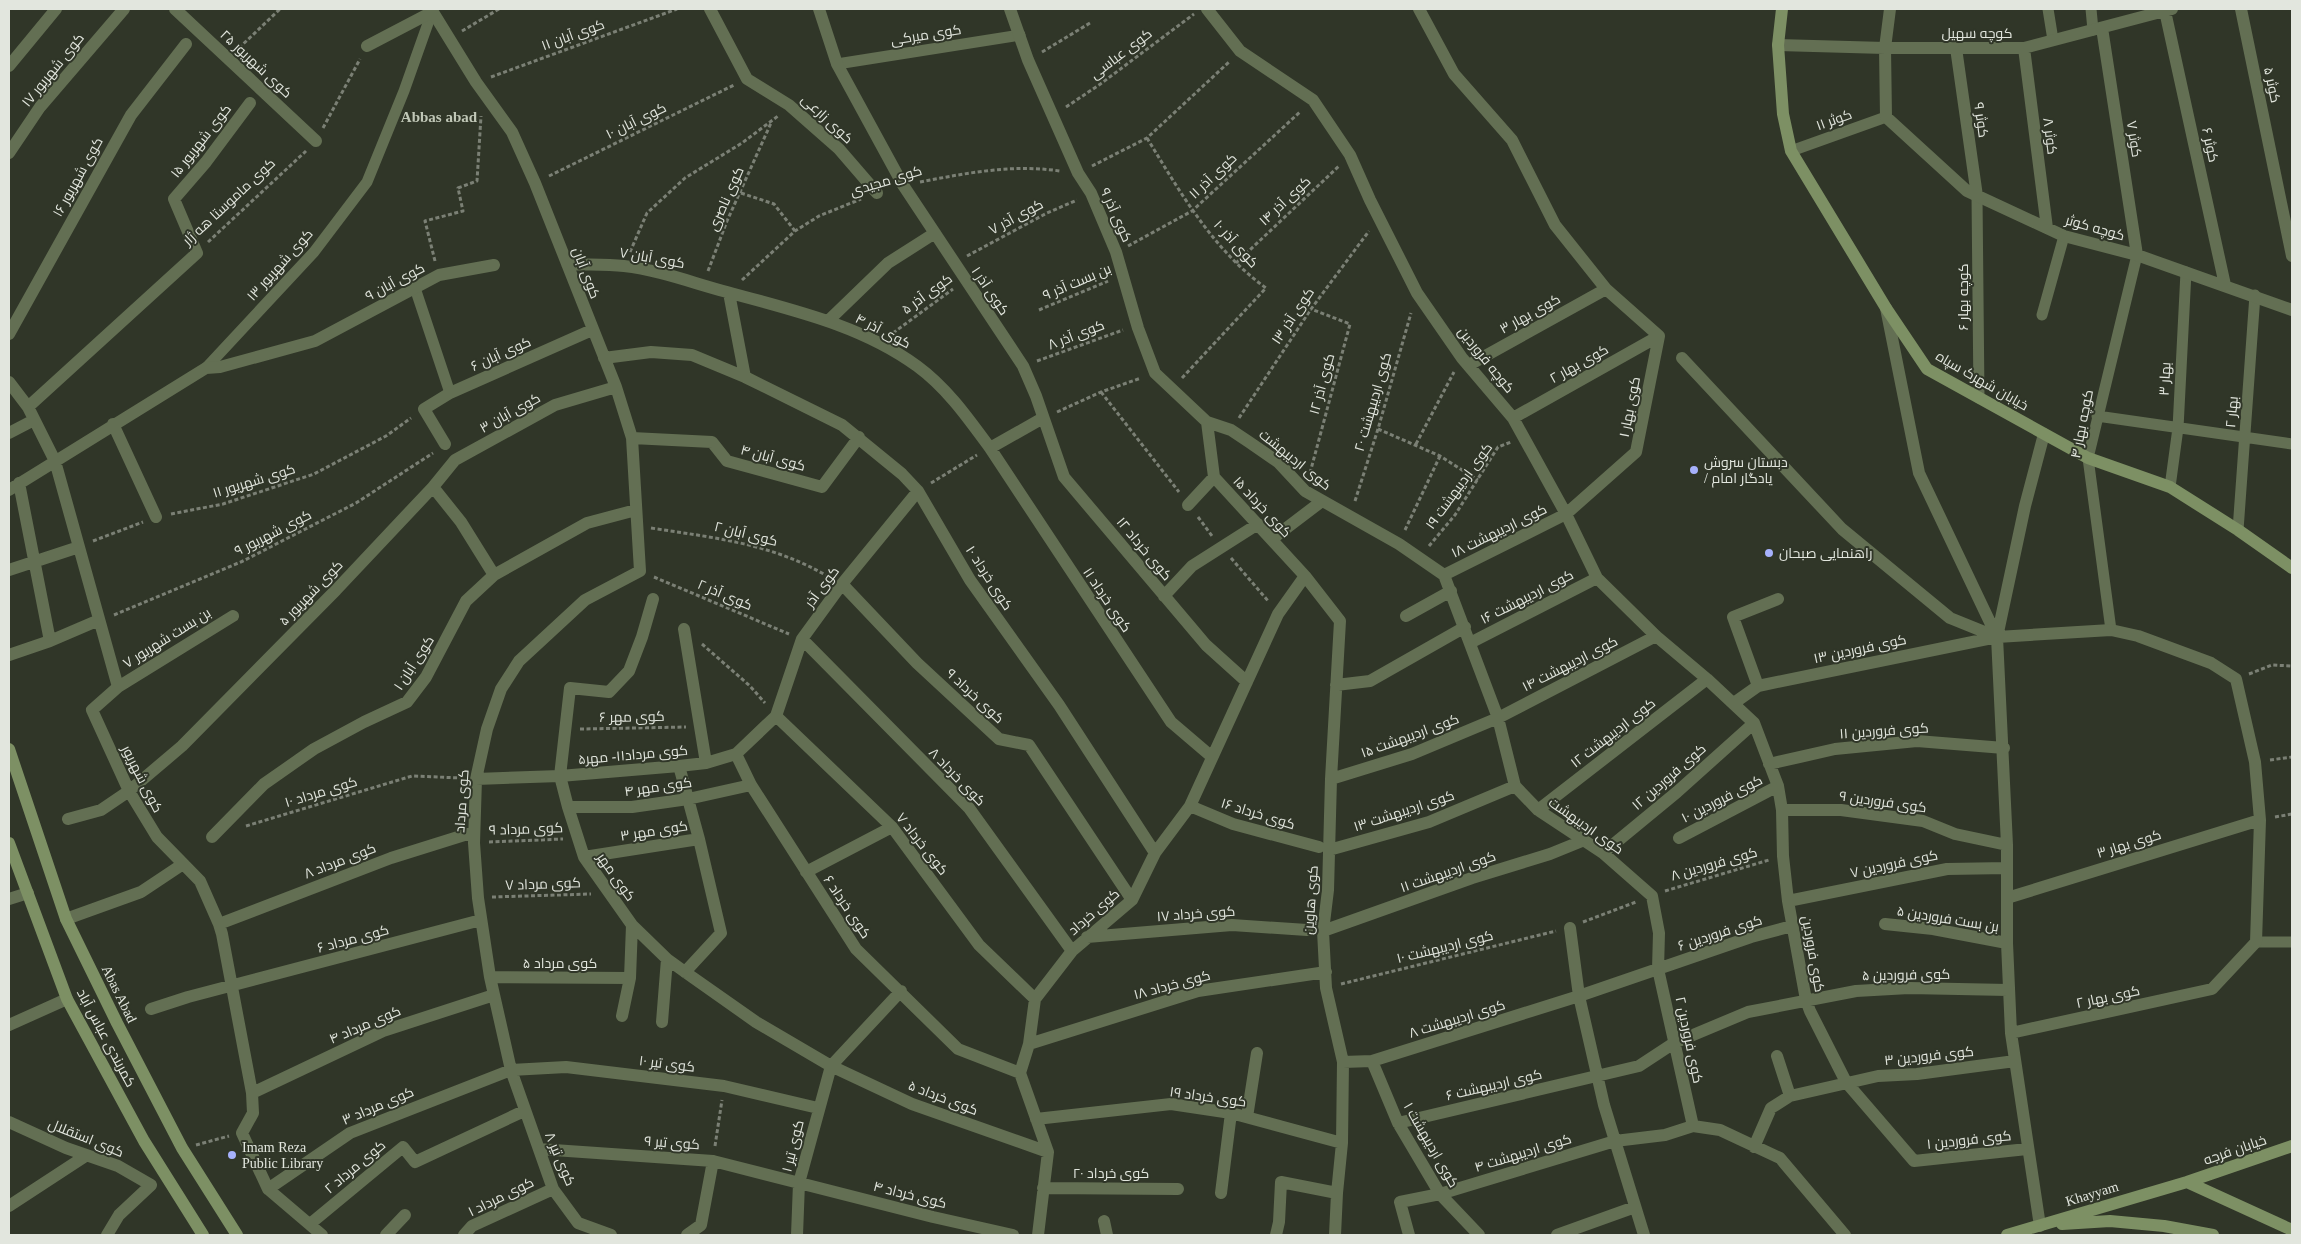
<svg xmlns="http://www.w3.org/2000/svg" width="2301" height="1244" viewBox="0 0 2301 1244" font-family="'Times New Roman',Cairo,serif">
<rect width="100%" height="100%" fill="#303628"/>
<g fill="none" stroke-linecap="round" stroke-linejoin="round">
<path stroke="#7b8075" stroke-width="3" stroke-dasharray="4 2.5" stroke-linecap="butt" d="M462,31L499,9
M239,48L280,9
M1042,52L1090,23
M491,77L677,9
M1066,107L1099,85L1194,14
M323,128L360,59
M1147,138C1180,192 1213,250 1266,288L1182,378
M1092,166L1147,138L1229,62
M549,176L734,85
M920,182C967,173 1012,164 1060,171
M741,193L774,204L795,231
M208,242L306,151
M1128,246L1192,211L1301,111
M630,252L647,213L685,178L742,143L778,116
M967,256L1047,213L1077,200
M435,261L425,221L463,211L458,188L477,181L481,116
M1236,263L1339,166
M708,271L727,221L771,123
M742,280L795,231L819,216L861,199
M1039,310L1108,281
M893,333L953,289
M1037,361L1123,330
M1101,392L1179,492
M1057,412L1101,392L1141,378
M1239,418L1311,309L1369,231
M1378,429L1440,456L1478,480
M1416,444L1454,372
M1310,473L1350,324L1311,309
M931,483L977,455
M1355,501L1378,429L1411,313
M171,514L223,504L314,474L386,436L411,418
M1198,517L1212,536
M651,528C715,538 771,543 829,577
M1405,530L1440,456
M93,541L143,522
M1429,546L1455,515L1498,447L1511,442
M1231,558L1269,602
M654,577L789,634
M114,615L243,561L356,503L433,453
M702,644L750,686L765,703
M2249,674L2272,665L2292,666
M580,729L686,727
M2270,760L2292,757
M2275,817L2292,814
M246,826L412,776L462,778
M489,842L563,839
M1665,891L1769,860
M492,897L591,894
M1583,922L1636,902
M1341,984L1556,931
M196,1145L229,1136
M715,1146L722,1100"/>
<path stroke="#636f53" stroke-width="11" d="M2048,9L2053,40
M2091,9L2093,30
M837,64L1020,35
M1791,151L1886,117
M1977,196L1979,398
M415,288L450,393
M2042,315L2064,236
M206,368L314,252L367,182L404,91L432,12
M2097,416L2292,444
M2170,487L2178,428L2186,272
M2238,530L2255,295
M2111,630L2088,458L2137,255
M2256,942H2292"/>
<path stroke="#636f53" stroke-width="12" d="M175,9L316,141
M431,9L476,82L512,132L535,183L616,387L632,438L640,571L585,600L519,661L501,689L487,729L476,779L474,843L478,898L490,977L511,1070L553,1189L578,1223L611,1235
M710,9L747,79L789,105L839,149L877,193
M819,9L837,64L903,185L1023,366L1036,396L1064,477L1206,645L1247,682
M1010,9L1028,60L1078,173L1091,193L1116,252L1138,328L1155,373L1207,422L1231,430L1249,442L1278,462L1305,491L1399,544L1444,575L1498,718L1515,786L1538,810L1603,853L1652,896L1659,933L1658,969L1693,1126L1720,1130L1780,1158L1845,1235
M1207,9L1240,51L1313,100L1350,155L1370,200L1417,293L1462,358L1513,418L1566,514L1597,578L1656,636L1707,679L1754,723L1778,786L1782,810L1783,856L1788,901L1806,1000L1810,1011L1846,1082L1914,1161L2027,1149
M1419,9L1454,74L1512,140L1555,225L1606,289L1659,336
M1890,9L1885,48L1886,117L1967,191L2064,236L2137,255L2292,310
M2241,9L2292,256
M2165,11L2225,285
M2102,28L2137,255
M1778,45L1885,48H2024L2172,9
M367,46L432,12
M1956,48L1977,196
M2024,48L2047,228
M9,66L56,9
M9,153L40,107L124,9
M567,264C586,265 605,264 624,266C659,270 693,283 727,292C792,310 861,325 917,366C947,388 968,418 990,448L1171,722L1212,757
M729,293L745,377
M1886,308L1919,473L1997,637L2007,845V943L2011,1033L2040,1226
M828,321L888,263L935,233
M9,334L131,115L186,44
M604,358L651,352L692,355L745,377L842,425L902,474L918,491L970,580L1059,705L1155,853
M1682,358L1842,529L1950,618L1997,637
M1469,365L1606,289
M9,382L28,407L55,461L118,687L92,710L129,791L157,837L200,881L219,924L222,934L252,1093L253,1113L242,1133L268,1189L322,1235
M28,407L197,253L174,199L206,162L250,103
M1513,418L1659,336
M1207,422L1214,477L1305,576L1340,621L1331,779L1328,890L1323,931L1326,988L1343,1062L1342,1143L1337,1193L1335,1235
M113,424L156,517
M9,433L34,420
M632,438L712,442L727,461L822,487L859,437
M445,444L424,409L450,393L592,330
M990,448L1043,418
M19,483L50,641
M433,487L455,460L555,405L616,387
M9,490L206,368L220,367L315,341L439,275L494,265
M1188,505L1214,477
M1272,539L1322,501
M9,570L79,547
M1444,575L1566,514L1636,452L1659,336
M842,584L917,663L999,739L1029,745L1132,900
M1164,596L1192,566L1258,524
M653,599L642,637L629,671L609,692L570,688L560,776L568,807L584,857L632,925L667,959L685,972L756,1022L831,1066L912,1104L1048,1152
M1406,616L1451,591
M684,629L706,763
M1997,637L2025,506L2044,434
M802,639L969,808L1072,951
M1470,643L1597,578
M9,655L50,641L99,620
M1336,685L1370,681L1465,627
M1758,686L1733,617L1778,599
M118,687L233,616
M1734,703L1758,686L1997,637L2111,630L2138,636L2211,663L2236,679L2255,762L2260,820L2256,942L2212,989L2011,1033
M776,716L892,827L979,945L1035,999
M736,754L751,785L856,949L958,1049L1020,1073
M1769,764L1835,749L1917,741L2004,748
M679,766L699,839L721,933L685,972
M476,779L560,776L679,766L706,763L736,754L776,716L802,639L842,584L918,491
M1331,779L1412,754L1498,718L1656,636
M1190,806L1233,824L1319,847
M568,807H632L688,799L751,785
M1538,810L1707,679
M1782,810H1841L1923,821L1955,834L2007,845
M68,819L101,810L129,791L182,746L336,590L433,487L461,522L494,575
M212,837L264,784L314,749L364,722L407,702L426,677L466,601L494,575L587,523L636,510
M1679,838L1778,786
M1329,850L1429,822L1515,786
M1603,853L1677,792L1754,723
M584,857L699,839
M806,872L892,827
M2007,898L2260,820
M9,899L28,893
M1788,901L1947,869L2007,868
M66,919L141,892L183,864
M219,924L391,858L474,832
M1885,924L1933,929L2007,943
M1570,928L1579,996L1604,1105L1644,1235
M1323,931L1472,878L1550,854L1582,841
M1087,937L1232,925L1307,930
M490,977L630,978
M151,1009L188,997L481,920
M622,1016L630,978L632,925
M662,1022L667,959
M9,1025L67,999
M1029,1044L1198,991L1326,972
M1777,1056L1790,1096
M1372,1061L1398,1123L1440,1194L1479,1235
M1343,1062L1372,1061L1579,996L1751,937L1792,926
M252,1093L383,1031L494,995
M1247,1117L1257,1053
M1036,1119L1171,1104L1231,1113L1342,1143
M9,1122L66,1148L118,1166L151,1185L119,1215L107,1235
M1398,1123L1639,1066L1674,1043L1748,1012L1856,991L1909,988L2008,990
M1754,1147L1771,1108L1790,1096L1878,1076L1917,1074L2015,1061
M539,1149L713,1161L933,1217L1013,1235
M1043,1188L1178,1189
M268,1189L350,1133L511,1070L566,1067L724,1086L818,1108
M1221,1193L1231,1113
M9,1206L87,1155
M1104,1221L1107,1235
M310,1224L403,1147L415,1162L524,1111
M386,1235L405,1215
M464,1235L472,1226L553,1189
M687,1235L701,1225L713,1161
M797,1235L799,1183L831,1066L901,991
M1038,1235L1048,1152L1020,1073L1029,1044L1035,999L1072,951L1132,900L1155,853L1190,806L1278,614L1305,576
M1276,1235L1279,1222L1281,1182L1337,1193
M1409,1235L1400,1202L1440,1194L1615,1141L1665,1135L1693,1126
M1557,1235L1635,1207"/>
<path stroke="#7d9064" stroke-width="12" d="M1782,9L1778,45L1783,114L1791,151L1886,308L1927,369L2088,458L2170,487L2238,530L2292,568
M9,749L66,919L117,1023L182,1148L237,1235
M9,843L67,999L144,1141L203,1235
M2187,1182L2292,1230
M2062,1224L2110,1221L2164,1226L2213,1235
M2007,1235L2187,1182L2292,1146"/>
</g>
<g fill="#a6b1fc" stroke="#303628" stroke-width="2">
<circle cx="1694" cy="470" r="5"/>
<circle cx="1769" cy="553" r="5"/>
<circle cx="232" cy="1155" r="5"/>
</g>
<g text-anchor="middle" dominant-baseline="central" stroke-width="4" stroke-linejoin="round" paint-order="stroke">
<g font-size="14" fill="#e2e6de" stroke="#303628">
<text x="1977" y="33">کوچه سهیل</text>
<text transform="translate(573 35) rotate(-20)">کوی آبان ۱۱</text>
<text transform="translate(926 35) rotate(-9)">کوی میرکی</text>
<text transform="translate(1121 54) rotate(-37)">کوی عباسی</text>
<text transform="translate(256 64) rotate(43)">کوی شهریور ۲۵</text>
<text transform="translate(53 70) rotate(-51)">کوی شهریور ۱۷</text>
<text transform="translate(2272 85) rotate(78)">کوثر ۵</text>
<text transform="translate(827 119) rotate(43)">کوی زارعی</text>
<text transform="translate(1834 120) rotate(-20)">کوثر ۱۱</text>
<text transform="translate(1981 120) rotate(82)">کوثر ۹</text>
<text transform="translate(636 121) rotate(-26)">کوی آبان ۱۰</text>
<text transform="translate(2050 136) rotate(83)">کوثر ۸</text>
<text transform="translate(2134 139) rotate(81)">کوثر ۷</text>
<text transform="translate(201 141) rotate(-52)">کوی شهریور ۱۵</text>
<text transform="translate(2210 145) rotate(78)">کوثر ۶</text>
<text transform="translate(1213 176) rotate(-43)">کوی آذر ۱۱</text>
<text transform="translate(78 177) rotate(-61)">کوی شهریور ۱۶</text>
<text transform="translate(886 181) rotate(-17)">کوی مجیدی</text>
<text transform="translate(726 199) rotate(-66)">کوی ناصری</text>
<text transform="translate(1285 201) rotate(-43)">کوی آذر ۱۴</text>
<text transform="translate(229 202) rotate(-43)">کوی ماموستا هه ژار</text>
<text transform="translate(1116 215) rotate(66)">کوی آذر ۹</text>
<text transform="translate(1016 217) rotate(-28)">کوی آذر ۷</text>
<text transform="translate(2095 228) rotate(16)">کوچه کوثر</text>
<text transform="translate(1236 244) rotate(48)">کوی آذر ۱۰</text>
<text transform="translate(652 258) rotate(10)">کوی آبان ۷</text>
<text transform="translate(280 265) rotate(-48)">کوی شهریور ۱۳</text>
<text transform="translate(586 273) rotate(69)">کوی آبان</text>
<text transform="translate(395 282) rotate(-28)">کوی آبان ۹</text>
<text transform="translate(1077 282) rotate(-23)">بن بست آذر ۹</text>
<text transform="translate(990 291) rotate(56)">کوی آذر ۱</text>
<text transform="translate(927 294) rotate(-36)">کوی آذر ۵</text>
<text transform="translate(1963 297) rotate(-90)">کوچه بهار ۶</text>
<text transform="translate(1530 314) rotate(-29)">کوی بهار ۳</text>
<text transform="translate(1293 316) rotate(-56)">کوی آذر ۱۳</text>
<text transform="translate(883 331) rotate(27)">کوی آذر ۴</text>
<text transform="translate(1076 335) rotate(-21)">کوی آذر ۸</text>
<text transform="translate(501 354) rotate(-24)">کوی آبان ۶</text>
<text transform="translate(1486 360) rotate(51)">کوچه فروردین</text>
<text transform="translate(1579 364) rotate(-29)">کوی بهار ۲</text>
<text transform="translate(2165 379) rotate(-87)">بهار ۳</text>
<text transform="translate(1982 381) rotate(30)">خیابان شهرک سپاه</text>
<text transform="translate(1322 384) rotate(-75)">کوی آذر ۱۲</text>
<text transform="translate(1373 402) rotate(-74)">کوی اردیبهشت ۲۰</text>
<text transform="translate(1630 407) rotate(-79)">کوی بهار ۱</text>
<text transform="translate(2232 412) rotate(-85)">بهار ۲</text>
<text transform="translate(510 413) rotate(-29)">کوی آبان ۳</text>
<text transform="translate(2082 424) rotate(-79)">کوچه بهار ۴</text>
<text transform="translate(773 458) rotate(15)">کوی آبان ۴</text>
<text transform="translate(1295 460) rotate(39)">کوی اردیبهشت</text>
<text transform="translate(254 481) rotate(-17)">کوی شهریور ۱۱</text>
<text transform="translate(1459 486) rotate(-54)">کوی اردیبهشت ۱۹</text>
<text transform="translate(1262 507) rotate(47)">کوی خرداد ۱۵</text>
<text transform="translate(1499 531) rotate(-26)">کوی اردیبهشت ۱۸</text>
<text transform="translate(273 533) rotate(-27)">کوی شهریور ۹</text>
<text transform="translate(746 534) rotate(14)">کوی آبان ۲</text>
<text transform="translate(1144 549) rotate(50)">کوی خرداد ۱۲</text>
<text transform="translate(989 578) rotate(57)">کوی خرداد ۱۰</text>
<text transform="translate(822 587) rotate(-53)">کوی آذر</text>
<text transform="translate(311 593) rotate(-46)">کوی شهریور ۵</text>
<text transform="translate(725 595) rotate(23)">کوی آذر ۲</text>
<text transform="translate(1527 597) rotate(-27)">کوی اردیبهشت ۱۶</text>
<text transform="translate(1107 600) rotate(56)">کوی خرداد ۱۱</text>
<text transform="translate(167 638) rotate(-32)">بن بست شهریور ۷</text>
<text transform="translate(1860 649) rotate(-12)">کوی فروردین ۱۳</text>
<text transform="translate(414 663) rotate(-57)">کوی آبان ۱</text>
<text transform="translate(1570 664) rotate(-27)">کوی اردیبهشت ۱۴</text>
<text transform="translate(975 696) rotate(43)">کوی خرداد ۹</text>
<text transform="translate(632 717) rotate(-1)">کوی مهر ۶</text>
<text transform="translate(1884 731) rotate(-4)">کوی فروردین ۱۱</text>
<text transform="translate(1613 733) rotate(-38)">کوی اردیبهشت ۱۲</text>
<text transform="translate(1410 736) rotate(-20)">کوی اردیبهشت ۱۵</text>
<text transform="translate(633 755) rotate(-5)">کوی مرداد۱۱- مهر۵</text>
<text transform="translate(957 777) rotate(46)">کوی خرداد ۸</text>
<text transform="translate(1669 777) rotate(-41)">کوی فروردین ۱۲</text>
<text transform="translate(142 779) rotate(63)">کوی شهریور</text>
<text transform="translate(658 787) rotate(-8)">کوی مهر ۴</text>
<text transform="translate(321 792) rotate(-17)">کوی مرداد ۱۰</text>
<text transform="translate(1722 799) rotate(-27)">کوی فروردین ۱۰</text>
<text transform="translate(462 801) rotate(-86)">کوی مرداد</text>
<text transform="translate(1883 802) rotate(8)">کوی فروردین ۹</text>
<text transform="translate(1404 811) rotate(-18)">کوی اردیبهشت ۱۳</text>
<text transform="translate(1258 814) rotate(17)">کوی خرداد ۱۶</text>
<text transform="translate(1586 826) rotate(35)">کوی اردیبهشت</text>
<text transform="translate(526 829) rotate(-2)">کوی مرداد ۹</text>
<text transform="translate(654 831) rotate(-9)">کوی مهر ۳</text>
<text transform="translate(922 844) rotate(52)">کوی خرداد ۷</text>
<text transform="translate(2129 844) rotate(-17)">کوی بهار ۳</text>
<text transform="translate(340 861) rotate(-21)">کوی مرداد ۸</text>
<text transform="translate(1714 864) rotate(-16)">کوی فروردین ۸</text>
<text transform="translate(1894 864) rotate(-12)">کوی فروردین ۷</text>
<text transform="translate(1448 872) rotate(-19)">کوی اردیبهشت ۱۱</text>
<text transform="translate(616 877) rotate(55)">کوی مهر</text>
<text transform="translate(543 884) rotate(-2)">کوی مرداد ۷</text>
<text transform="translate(1311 900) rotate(-86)">کوی هاوین</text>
<text transform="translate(847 907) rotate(56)">کوی خرداد ۶</text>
<text transform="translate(1094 912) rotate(-41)">کوی خرداد</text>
<text transform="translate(1196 914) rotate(-4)">کوی خرداد ۱۷</text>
<text transform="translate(1948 919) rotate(9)">بن بست فروردین ۵</text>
<text transform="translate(1720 933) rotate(-18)">کوی فروردین ۶</text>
<text transform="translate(353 939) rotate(-15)">کوی مرداد ۶</text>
<text transform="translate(1445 947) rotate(-14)">کوی اردیبهشت ۱۰</text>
<text transform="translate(1813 954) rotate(80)">کوی فروردین</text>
<text x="560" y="963">کوی مرداد ۵</text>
<text transform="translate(1906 975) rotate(-1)">کوی فروردین ۵</text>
<text transform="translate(1172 985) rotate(-15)">کوی خرداد ۱۸</text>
<text transform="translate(119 994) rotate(64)">Abas Abad</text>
<text transform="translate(2108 997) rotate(-12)">کوی بهار ۲</text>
<text transform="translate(1457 1019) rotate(-17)">کوی اردیبهشت ۸</text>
<text transform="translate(365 1025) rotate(-23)">کوی مرداد ۴</text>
<text transform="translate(106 1038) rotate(62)">کمربندی عباس آباد</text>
<text transform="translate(1689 1040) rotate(78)">کوی فروردین ۲</text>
<text transform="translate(1929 1056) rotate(-6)">کوی فروردین ۳</text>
<text transform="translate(667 1064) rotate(7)">کوی تیر ۱۰</text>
<text transform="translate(1494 1085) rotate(-13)">کوی اردیبهشت ۶</text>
<text transform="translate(1208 1097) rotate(8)">کوی خرداد ۱۹</text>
<text transform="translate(943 1098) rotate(21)">کوی خرداد ۵</text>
<text transform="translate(378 1106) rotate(-23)">کوی مرداد ۳</text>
<text transform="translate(86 1138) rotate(22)">کوی استقلال</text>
<text transform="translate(1969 1140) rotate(-6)">کوی فروردین ۱</text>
<text transform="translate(672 1143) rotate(4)">کوی تیر ۹</text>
<text transform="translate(1431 1145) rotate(60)">کوی اردیبهشت ۱</text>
<text transform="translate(793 1146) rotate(-76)">کوی تیر ۱</text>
<text transform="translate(2235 1150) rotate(-19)">خیابان فرجه</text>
<text transform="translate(1523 1153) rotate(-17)">کوی اردیبهشت ۴</text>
<text transform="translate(560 1159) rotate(67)">کوی تیر ۸</text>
<text transform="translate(355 1167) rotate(-40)">کوی مرداد ۲</text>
<text x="1111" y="1173">کوی خرداد ۲۰</text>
<text transform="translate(2092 1194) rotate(-17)">Khayyam</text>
<text transform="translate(910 1195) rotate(14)">کوی خرداد ۴</text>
<text transform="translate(501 1197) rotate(-26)">کوی مرداد ۱</text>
</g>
<g font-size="14" fill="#e2e6de" stroke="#303628" text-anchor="start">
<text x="1704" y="462">دبستان سروش<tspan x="1704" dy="16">/ یادگار امام</tspan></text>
<text x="1779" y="553">راهنمایی صبحان</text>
<text x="242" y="1147">Imam Reza<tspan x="242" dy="16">Public Library</tspan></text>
</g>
<g font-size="15" font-weight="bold" fill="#c0c7b7" stroke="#303628">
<text x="439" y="117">Abbas abad</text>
</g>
</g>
<rect width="2301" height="1244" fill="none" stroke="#e2e6de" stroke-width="20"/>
</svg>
